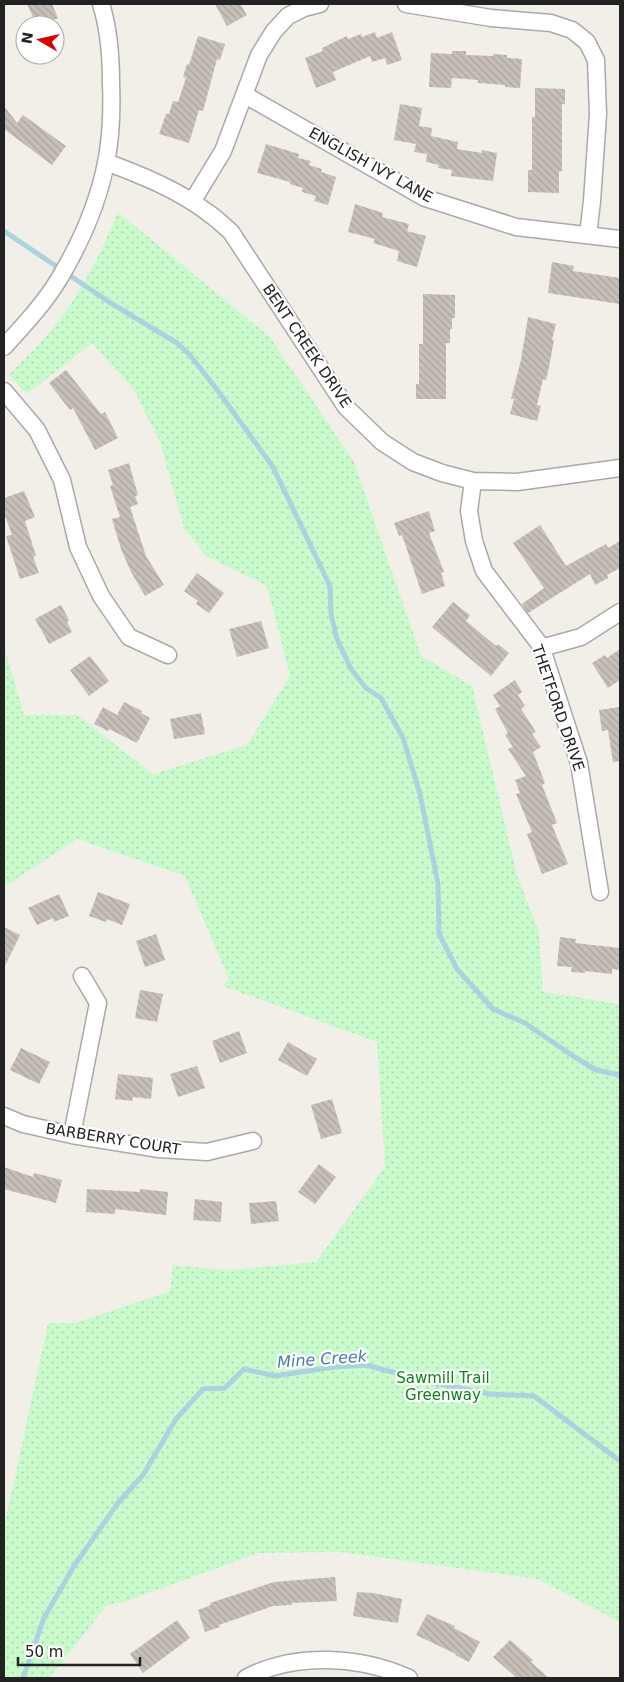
<svg xmlns="http://www.w3.org/2000/svg" width="624" height="1682" viewBox="0 0 624 1682" font-family="'DejaVu Sans',sans-serif">
<defs>
<pattern id="park-dots" width="8" height="8" patternUnits="userSpaceOnUse" patternTransform="scale(1.25)"><rect width="8" height="8" fill="#c8facc"/><path d="M2 2h.1M6 6h.1" fill="none" stroke="#acd6af" stroke-width="1.8" stroke-linecap="round"/></pattern>
<pattern id="building-back-hatch" width="6" height="6" patternUnits="userSpaceOnUse" patternTransform="scale(1.25)"><rect width="6" height="6" fill="#c7bfb8"/><path d="M-1 5l2 2M0 0l6 6M5-1l2 2" fill="none" stroke="#aba49e"/></pattern>
</defs>
<rect width="100%" height="100%" fill="#f2efe9"/>
<path fill="url(#park-dots)" d="M118,212L270,337L354,462L421,656L472,686L517,875L539,932L543,992L620,1004V1622L538,1579L340,1552L258,1553L124,1602L107,1605L49,1678H4V1528L48,1323H75L170,1291L173,1265L228,1270L316,1262L385,1167L377,1042L223,986L229,979L185,876L77,839L4,887V646L24,715H77L153,774L247,745L290,676L267,586L206,556L184,528L160,442L133,388L92,343L27,394L9,375C24,359 40,344 54,327C82,292 101,253 118,212Z"/>
<g fill="none" stroke-linecap="round" stroke-linejoin="round">
<path stroke="#aad3df" stroke-width="5" d="M4,231L109,302L177,343L189,354L215,387L273,467L330,586L331,614L337,639L351,669L366,688L381,698L403,738L420,794L438,884L439,934L457,969L493,1009L525,1023L573,1056L596,1070L620,1075
M23,1678L44,1618L74,1566L118,1503L143,1475L176,1419L203,1389L225,1388L244,1369L275,1376L334,1367L366,1365L434,1383L490,1394L534,1396L620,1461"/>
</g>
<path fill="url(#building-back-hatch)" d="M27,4H52L58,18L42,25H37Z
M215,4H240L247,15L227,26Z
M375,32L377,38L392,32L402,60L387,65L385,58L372,62L370,56L333,72L336,80L316,88L305,58L323,51L322,48L347,36L348,39L361,34L362,37Z
M198,36L225,44L220,60L217,59L203,111L199,110L189,143L159,134L166,114H169L173,101L178,102L186,78L183,77L187,64L189,65Z
M452,51H466V55L493,56V54L507,55V58L522,59L520,88L505,87V85L478,83V80L452,78L451,88L429,87L431,53L452,54Z
M535,88L565,89V104H562V171H559V193L528,192V170H532V117H535Z
M400,104L422,108L419,126L432,128L431,136L458,142L457,149L482,153V150L497,153L493,181L451,176L452,170L438,168L439,165L426,162L427,154L414,152L416,144L394,140Z
M4,106L17,123L23,115L66,146L52,165L4,129Z
M266,144L299,154L298,158L311,161L309,165L322,169L321,172L336,177L328,205L314,201L316,196L302,192L303,188L290,184V182L257,173Z
M355,204L383,213L382,217L409,224L407,231L426,236L417,267L397,261L399,251L373,243L375,239L348,232Z
M552,262L574,266L573,271L620,278V304L548,293Z
M423,294L455,295V318H452V329H450V343H446V399H416V384H419V344H423Z
M528,317L556,324L552,340H554L549,367L546,380L543,379L537,405L541,406L537,421L510,414L514,399H511L521,360Z
M66,370L101,414L105,412L118,438L95,450L73,408L70,410L49,383Z
M129,463L138,495L135,496L138,504L130,507L146,556L164,585L145,596L131,572L121,549L112,519L120,517L110,486L113,485L108,470Z
M24,491L35,517L25,521L36,556L33,557L39,573L20,579L6,536L12,535L4,513V498Z
M429,511L435,531L429,533L444,572L441,573L445,586L422,594L402,535L399,536L394,523Z
M540,525L566,566L606,544L608,548L620,541V568L607,575L608,578L595,585L590,574L528,613L522,604L544,588L513,543Z
M197,573L224,593L209,613L196,604L198,601L184,591Z
M453,602L470,615L466,621L496,646L498,644L509,653L491,676L432,627Z
M61,605L69,620L67,622L72,632L49,644L35,619Z
M261,621L269,648L237,657L229,629Z
M620,649V680L608,688L592,663L605,655L607,658Z
M90,656L109,681L89,696L70,670Z
M515,680L522,692L518,695L525,706L521,709L536,732L532,734L541,747L533,752L545,783L542,785L557,823L552,825L568,864L542,874L527,834L532,832L516,794L520,793L515,780L526,776L508,749L513,747L505,735L508,733L495,709L500,706L493,695Z
M124,702L142,711L141,713L150,718L137,743L109,729L108,731L94,724L103,707L117,715Z
M620,707V761L613,762L608,730L602,731L599,710Z
M201,713L205,734L174,739L170,719Z
M98,892L130,904L122,925L107,919L106,922L89,916Z
M59,894L69,916L54,922L53,918L37,925L28,908Z
M4,927L20,935L4,968Z
M156,934L165,960L145,967L136,941Z
M560,937L576,939L575,943L620,948V970L612,969V974L585,971V973L571,972L572,967L557,966Z
M140,990L163,994L157,1022L135,1018Z
M239,1031L247,1053L220,1063L212,1041Z
M288,1042L317,1059L307,1076L278,1060Z
M21,1048L50,1062L39,1084L10,1070Z
M197,1066L205,1088L178,1097L170,1074Z
M118,1074L153,1078L151,1099L133,1097L132,1101L115,1099Z
M332,1099L342,1133L321,1139L311,1105Z
M319,1164L336,1177L315,1204L298,1192Z
M4,1167L33,1177L34,1173L62,1180L56,1203L4,1189Z
M87,1189L140,1192V1189L168,1192L166,1215L115,1209V1214L86,1212Z
M195,1199L222,1202L221,1222L193,1220Z
M276,1201L279,1221L251,1224L249,1203Z
M335,1577L337,1601L291,1603L292,1605L273,1606L219,1625L220,1627L205,1632L198,1610L211,1605L210,1603L274,1582Z
M357,1592L373,1593L402,1599L398,1623L353,1616Z
M427,1614L455,1626L454,1628L480,1642L469,1662L455,1655L456,1654L416,1635Z
M177,1620L190,1638L143,1673L130,1654Z
M510,1640L533,1660L531,1662L549,1678H517L493,1657Z"/>
<g fill="none" stroke-linecap="round" stroke-linejoin="round">
<g stroke="#a9a9a9" stroke-width="19">
<path id="minor" d="M406,4L491,18L551,23L572,30L587,42L596,60L598,114L592,201L588,235
M245,95L425,198L516,227L620,239
M106,162C141,175 178,190 207,212C216,218 223,225 231,232L346,407L382,442L413,462L442,473L473,481L517,482L620,468
M192,202L223,151L259,55L274,31L288,16L304,8L320,4
M4,347C23,326 44,304 59,279C80,244 98,203 106,163C111,138 112,108 111,83C111,57 109,29 101,4
M4,391L37,430L62,480L78,547L101,596L129,637L168,655
M473,481L469,511L474,541L484,571L541,646L579,763L600,892
M541,648L581,637L620,612
M4,1116L23,1124L72,1135L159,1149L207,1152L253,1141
M72,1135L98,1003L82,976
M246,1678C295,1652 360,1656 409,1678"/>
</g>
<use href="#minor" stroke="#fff" stroke-width="16"/>
</g>
<g text-anchor="middle" dominant-baseline="central" stroke-width="4.5" stroke-linejoin="round" paint-order="stroke">
<g font-size="15" fill="#222" stroke="#fff">
<text transform="translate(371 165) rotate(29)">ENGLISH IVY LANE</text>
<text transform="translate(307 346) rotate(56)">BENT CREEK DRIVE</text>
<text transform="translate(558 708) rotate(71)">THETFORD DRIVE</text>
<text transform="translate(113 1139) rotate(9)">BARBERRY COURT</text>
</g>
<g font-size="15" fill="#0c8416" stroke="#fff">
<text x="443" y="1378">Sawmill Trail<tspan x="443" dy="17">Greenway</tspan></text>
</g>
<g font-size="16" font-style="italic" fill="#4a7aab" stroke="#fff">
<text transform="translate(322 1359) rotate(-4)">Mine Creek</text>
</g>
</g>
<rect width="624" height="1682" fill="none" stroke="#222222" stroke-width="10"/>
<g transform="translate(40 40) rotate(279)"><circle r="24" fill="#ffffff" stroke="#a7a7a7"/>
<path d="M0-4L9 19L0 12L-9 19Z" fill="#d40000"/>
<text y="-8" font-size="14" font-weight="bold" text-anchor="middle" fill="#222222">N</text>
</g>
<path d="M18 1657v8h122v-8" fill="none" stroke="#222222" stroke-width="2.5"/>
<text x="25" y="1657" font-size="15" fill="#222222" stroke="#ffffff" stroke-width="4" paint-order="stroke">50 m</text>
</svg>
